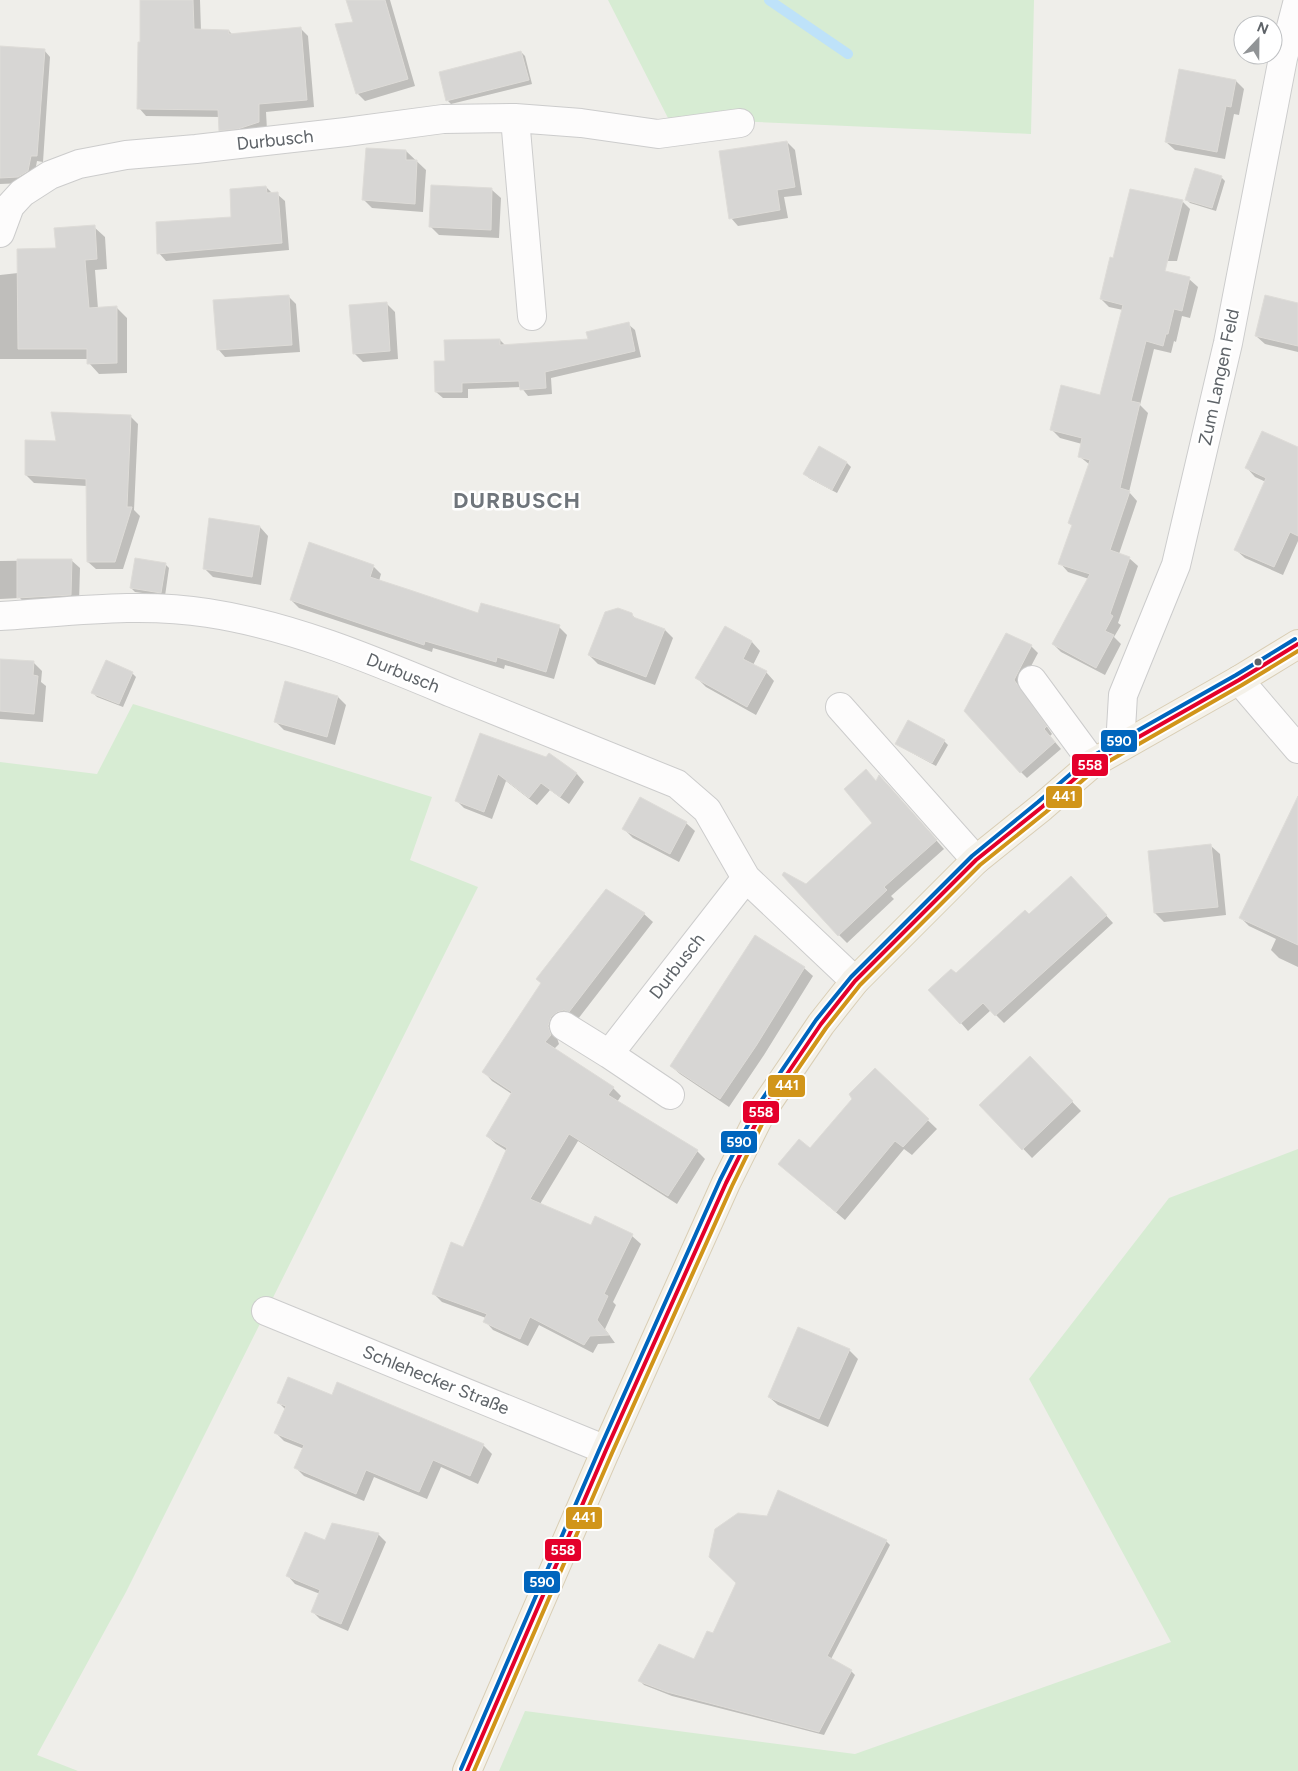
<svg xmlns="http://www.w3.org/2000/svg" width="1298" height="1771" viewBox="0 0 1298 1771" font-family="Figtree,sans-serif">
<rect width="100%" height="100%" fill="#efeeea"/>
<path fill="#d7ecd3" d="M608,0H1034L1031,134L668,118Z
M133,704L432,797L410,860L478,887L126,1592L37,1755L78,1771H0V762L97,774Z
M1298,1149V1771H499L525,1711L855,1754L1171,1642L1029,1379L1169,1198Z"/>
<path fill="#0003" d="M141,0H200L201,31H229L232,34L300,28L308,36L314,107L266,112L267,130L228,138L221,130L220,117L146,116L139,108L142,44Z
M348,0H390L415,86L365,101L357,93L354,23Z
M0,48L44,50L50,57L43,162L37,161L34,177L25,183L0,184Z
M521,52L525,56L532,84L451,104L447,100Z
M1236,81L1244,89L1239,115L1234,114L1225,159L1175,150L1166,142Z
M787,142L795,150L802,195L784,197L788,218L738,226L731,218Z
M406,151L426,170L423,212L372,208L364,200Z
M1221,177L1225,181L1216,211L1190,203L1186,199Z
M266,187L273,194H277L285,201L289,250L166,261L159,253L233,218Z
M492,190L501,198L499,238L439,235L430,226Z
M1182,201L1190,209L1177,261H1147L1146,269L1189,279L1198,287L1190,318L1182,316L1176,342L1174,341L1171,353L1154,349L1140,405L1148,413L1129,492L1137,501L1119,554L1129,558L1138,566L1118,623L1121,625L1114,637L1121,644L1105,675L1061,652L1053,644L1089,579L1068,572L1060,563L1073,526L1069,523L1090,465L1079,456L1082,444L1060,438L1052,430L1101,397L1123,310L1109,307L1101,299L1114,260Z
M94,227L105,237L107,269L95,270L98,309L117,308L127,318V373L99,374L89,363V359H0V275L18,273Z
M288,296L296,304L300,352L225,357L218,349Z
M386,303L395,312L398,359L363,362L354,353Z
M1298,304V352L1265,344L1256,336Z
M628,324L635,330L641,357L551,378L552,394L528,396L521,387L468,389V398H443L436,392L446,362L500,340L506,346L589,340Z
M130,416L138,424L134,510L140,516L123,569H96L88,562L87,486L34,483L26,475L57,443Z
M819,448L847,463L851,467L837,493L809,478L805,474Z
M1298,449V541L1283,575L1245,558L1236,550L1266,482L1255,477L1247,468Z
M260,527L268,536L261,585L213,577L204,568Z
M71,560L80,568L79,603L27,606L20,598L0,599V561Z
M165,564L169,568L165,596L135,592L131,588Z
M373,566L381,574L379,581L479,615L559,627L567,635L554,679L505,665L504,669L433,648L432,652L299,608L291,600Z
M631,614L637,620L665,630L673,638L655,685L598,664L589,655Z
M726,628L752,642L760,651L753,665L766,672L774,681L756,715L706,687L697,678Z
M1007,634L1031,646L1038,653L1020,687L1052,734L1050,736L1061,749L1027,778L1021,772Z
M0,660L33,662L42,671L41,682L46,686L43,722L0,719Z
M132,673L136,677L123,707L97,697L93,693Z
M338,697L346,705L335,745L284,730L275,721Z
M480,734L547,758L549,754L577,774L584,782L569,804L550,790L537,805L506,781L492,819L464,808L456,800Z
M944,741L948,745L936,766L901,747L897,743Z
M887,784L944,849L891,896L894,899L847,943L839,935L806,885L873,823Z
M1298,818V967L1279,958L1271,950L1276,939L1249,926L1240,917Z
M686,823L695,831L679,862L633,838L624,829Z
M1211,846L1220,854L1226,915L1164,922L1155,913Z
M1079,886L1113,923L1004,1023L991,1010L968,1031L961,1023L956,975L1029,916Z
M606,890L644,914L653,922L578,1019L556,1035L559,1044L554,1049L613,1088L621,1096L617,1102L697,1151L705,1159L677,1204L578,1141L540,1204L591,1227L596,1218L632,1236L641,1244L613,1302L616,1305L605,1329L615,1343L598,1344L593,1353L539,1325L528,1346L493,1330L485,1321L486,1318L442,1302L433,1293L464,1249L507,1151L496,1144L487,1136L512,1094L492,1081L484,1072Z
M804,968L813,976L764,1055L729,1107L680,1074L671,1066Z
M1030,1058L1081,1111L1032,1158L981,1105Z
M875,1070L937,1129L912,1155L904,1149L845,1220L779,1164L810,1150L853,1099Z
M849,1350L858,1359L828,1427L778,1405L769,1397Z
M338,1384L484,1446L492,1454L478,1484L441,1467L427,1499L374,1477L364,1501L304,1476L296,1468L304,1449L284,1441L276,1433L286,1410L278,1402L332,1397Z
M767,1517L886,1541L890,1545L831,1659L851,1671L855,1675L824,1735L672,1696L644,1685L640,1681L695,1660L714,1634Z
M378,1534L386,1542L348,1631L320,1619L313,1612L320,1594L295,1584L288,1576L326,1542Z"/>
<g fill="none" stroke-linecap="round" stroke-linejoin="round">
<path stroke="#bee2f9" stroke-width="10" d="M769,0L848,54"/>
</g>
<path fill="#d7d6d4" stroke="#dedcd8" d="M140,0H193L194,29L229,30V34L301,27L307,100L259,104V122L238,129L219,131L218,110L137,109L138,42H140Z
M346,0H385L408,79L356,94L335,24L353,22Z
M0,46L45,49L37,156H31L28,171L18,177L0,178Z
M521,51L529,80L446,101L439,72Z
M1179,69L1236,80L1231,107L1226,106L1217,152L1165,142Z
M787,141L795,187L777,190L780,210L729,219L719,151Z
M366,148L406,150V160H417L415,204L362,200Z
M1195,168L1222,176L1212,208L1185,200Z
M431,185L492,188L491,230L429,227Z
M266,186L267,193L278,192L282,243L157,254L156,222L231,217L230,189Z
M1130,189L1183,200L1165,271L1190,277L1182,311L1174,309L1168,334H1166L1163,346L1146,341L1131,401L1140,403L1120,488L1130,491L1110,550L1130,557L1110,614L1113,616L1105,631L1114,635L1096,668L1052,644L1090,574L1058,564L1072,525L1068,523L1090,460L1078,457L1082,438L1050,430L1061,385L1100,395L1123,305L1100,299L1110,257L1113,258Z
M95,225L97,259L85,260L89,308L117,306V363L87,364V349H18L17,249L56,248L54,228Z
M289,295L292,345L217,350L213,300Z
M1265,295L1298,303V346L1255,336Z
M387,302L390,351L353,354L349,305Z
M629,322L635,351L545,372L546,388L520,390L519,381L462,383V392H435L434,361H445L444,340L500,339V345L588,339L586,332Z
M51,412L131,415L127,507H132L115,562H87L86,479L25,475V440L56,441Z
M1262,431L1298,447V536L1290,532L1274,567L1234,550L1266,478L1245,468Z
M819,446L847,462L832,490L803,474Z
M209,518L260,526L252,577L203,569Z
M309,542L374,565L370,577L410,590L478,613L481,603L560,625L546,672L497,657L496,662L425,641L424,645L290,600Z
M135,558L166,563L161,593L130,588Z
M17,559H72L71,595L17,598Z
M618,608L632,613L633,617L665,629L646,677L588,655L605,612Z
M725,626L752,641L743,659L767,671L747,707L695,678Z
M1006,633L1032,645L1014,680L1047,726L1044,729L1055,742L1020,773L964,711Z
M0,659L34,661L33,675L38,676L34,714L0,711Z
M106,660L133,672L119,704L91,693Z
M285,681L338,696L327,737L274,722Z
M908,720L945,740L932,763L895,744Z
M480,733L546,757L549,753L577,773L560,797L541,783L529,798L498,774L484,812L455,801Z
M866,769L876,781L879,775L937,840L884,887L887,890L838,936L782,875L784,872L806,884L872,823L844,789Z
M1298,796V945L1239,918Z
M640,797L687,822L670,854L622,829Z
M1211,844L1218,907L1154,913L1148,851Z
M1071,876L1107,915L995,1016L983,1003L960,1024L928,990L951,969L956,973L1025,910L1029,914Z
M606,889L645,913L569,1012L564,1010L557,1012L551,1017L548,1026L551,1035L545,1042L614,1087L608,1095L698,1150L668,1196L569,1134L530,1199L591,1225L595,1216L633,1234L604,1294L608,1296L597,1320L609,1335L590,1336L584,1345L530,1317L520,1339L483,1322L487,1314L432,1294L451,1242L463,1247L507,1148L486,1136L512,1092L482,1072L541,983L536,979Z
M755,935L805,967L756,1046L720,1099L670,1066Z
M1030,1056L1073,1101L1022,1150L979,1105Z
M875,1068L929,1119L903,1147L895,1141L836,1212L778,1164L799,1139L810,1148L852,1099L849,1094Z
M798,1327L850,1349L819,1419L768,1397Z
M288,1377L332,1395L337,1382L484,1444L470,1476L433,1460L419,1492L366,1470L356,1494L294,1468L304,1445L274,1433L286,1406L277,1403Z
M778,1490L887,1540L827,1656L852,1670L819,1732L667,1692L638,1681L659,1644L694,1659L707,1631L713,1633L736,1583L709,1557L715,1529L738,1513L767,1516Z
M332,1523L379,1533L341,1624L311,1612L320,1590L286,1576L305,1532L325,1540Z"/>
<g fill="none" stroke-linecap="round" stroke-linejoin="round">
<g stroke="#ccc" stroke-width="30">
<path id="minor" d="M515,118L532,316
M0,233L10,206L22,193L50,175L79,164L126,155L196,149L346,132L443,119L515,118L581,123L658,134L740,123
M0,616C69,612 139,602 208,613C293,626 373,660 452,693C527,723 602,754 677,784L707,810L746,878L855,981
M1032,680L1093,763
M1239,680L1298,749
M840,707L976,860
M1120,746L1123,695L1176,565L1228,343L1283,58L1298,0
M564,1026L609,1054
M670,1095L609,1054L746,878
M266,1311L606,1450"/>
</g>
<g stroke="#d9ceb5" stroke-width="30">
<path id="major" d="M467,1771L606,1450L726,1183L762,1111L821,1024L855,981L976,860L1042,807L1093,763L1239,680L1298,644"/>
</g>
<use href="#minor" stroke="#fdfcfc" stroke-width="28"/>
<use href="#major" stroke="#f4f1e9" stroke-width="28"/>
<g stroke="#fff" stroke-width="8">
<path id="bus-1" d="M467,1771L606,1450L726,1183L762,1111L821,1024L855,981L976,860L1042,807L1093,763L1239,680L1298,644"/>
</g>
<g stroke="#fff" stroke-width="8">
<path id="bus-2" d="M474,1771L612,1453L732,1186L767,1114L826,1028L860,985L980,865L1046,812L1097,768L1242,685L1298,651"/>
</g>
<g stroke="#fff" stroke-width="8">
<path id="bus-3" d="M461,1769L600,1448L720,1180L757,1107L816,1020L851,977L972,856L1038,802L1089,758L1236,675L1295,639"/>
</g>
<use href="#bus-1" stroke="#e4002b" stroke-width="4"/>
<use href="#bus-2" stroke="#d1951a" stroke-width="4"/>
<use href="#bus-3" stroke="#0065bd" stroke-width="4"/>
</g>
<circle fill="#5e6368" stroke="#fff" stroke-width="2" cx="1258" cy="662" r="4.5"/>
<g text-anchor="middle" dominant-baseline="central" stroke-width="5" stroke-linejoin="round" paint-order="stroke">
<g font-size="18" fill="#5e6368" stroke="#fff">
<text transform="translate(275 140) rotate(-6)">Durbusch</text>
<text transform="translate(1219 377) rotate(-78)">Zum Langen Feld</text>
<text transform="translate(403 673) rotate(22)">Durbusch</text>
<text transform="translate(677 966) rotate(-52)">Durbusch</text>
<text transform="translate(436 1380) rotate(22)">Schlehecker Straße</text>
</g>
<g font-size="22" font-weight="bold" letter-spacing="1" fill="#6f757b" stroke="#fff">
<text x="517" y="500">DURBUSCH</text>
</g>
</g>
<g stroke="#fff" stroke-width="2">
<rect x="1100" y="729" width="38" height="24" rx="5" fill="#0065bd"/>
<rect x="1071" y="753" width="38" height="24" rx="5" fill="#e4002b"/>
<rect x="1045" y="785" width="38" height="24" rx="5" fill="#d1951a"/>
<rect x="767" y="1074" width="39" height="24" rx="5" fill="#d1951a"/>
<rect x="742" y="1100" width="38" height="24" rx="5" fill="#e4002b"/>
<rect x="720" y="1130" width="38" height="24" rx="5" fill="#0065bd"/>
<rect x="565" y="1506" width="38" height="24" rx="5" fill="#d1951a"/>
<rect x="544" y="1538" width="38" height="24" rx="5" fill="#e4002b"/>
<rect x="523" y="1570" width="38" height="24" rx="5" fill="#0065bd"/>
</g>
<g font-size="14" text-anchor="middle" font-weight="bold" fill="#fff">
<text x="1119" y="746">590</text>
<text x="1090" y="770">558</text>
<text x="1064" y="801">441</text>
<text x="787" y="1090">441</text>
<text x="761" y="1117">558</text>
<text x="739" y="1147">590</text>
<text x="584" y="1522">441</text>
<text x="563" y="1555">558</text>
<text x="542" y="1587">590</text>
</g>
<g transform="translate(1258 40) rotate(22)"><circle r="24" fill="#ffffff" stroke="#bfc1c3"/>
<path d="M0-4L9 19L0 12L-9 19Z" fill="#919496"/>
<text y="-8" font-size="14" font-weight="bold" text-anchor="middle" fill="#5e6368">N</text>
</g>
</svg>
